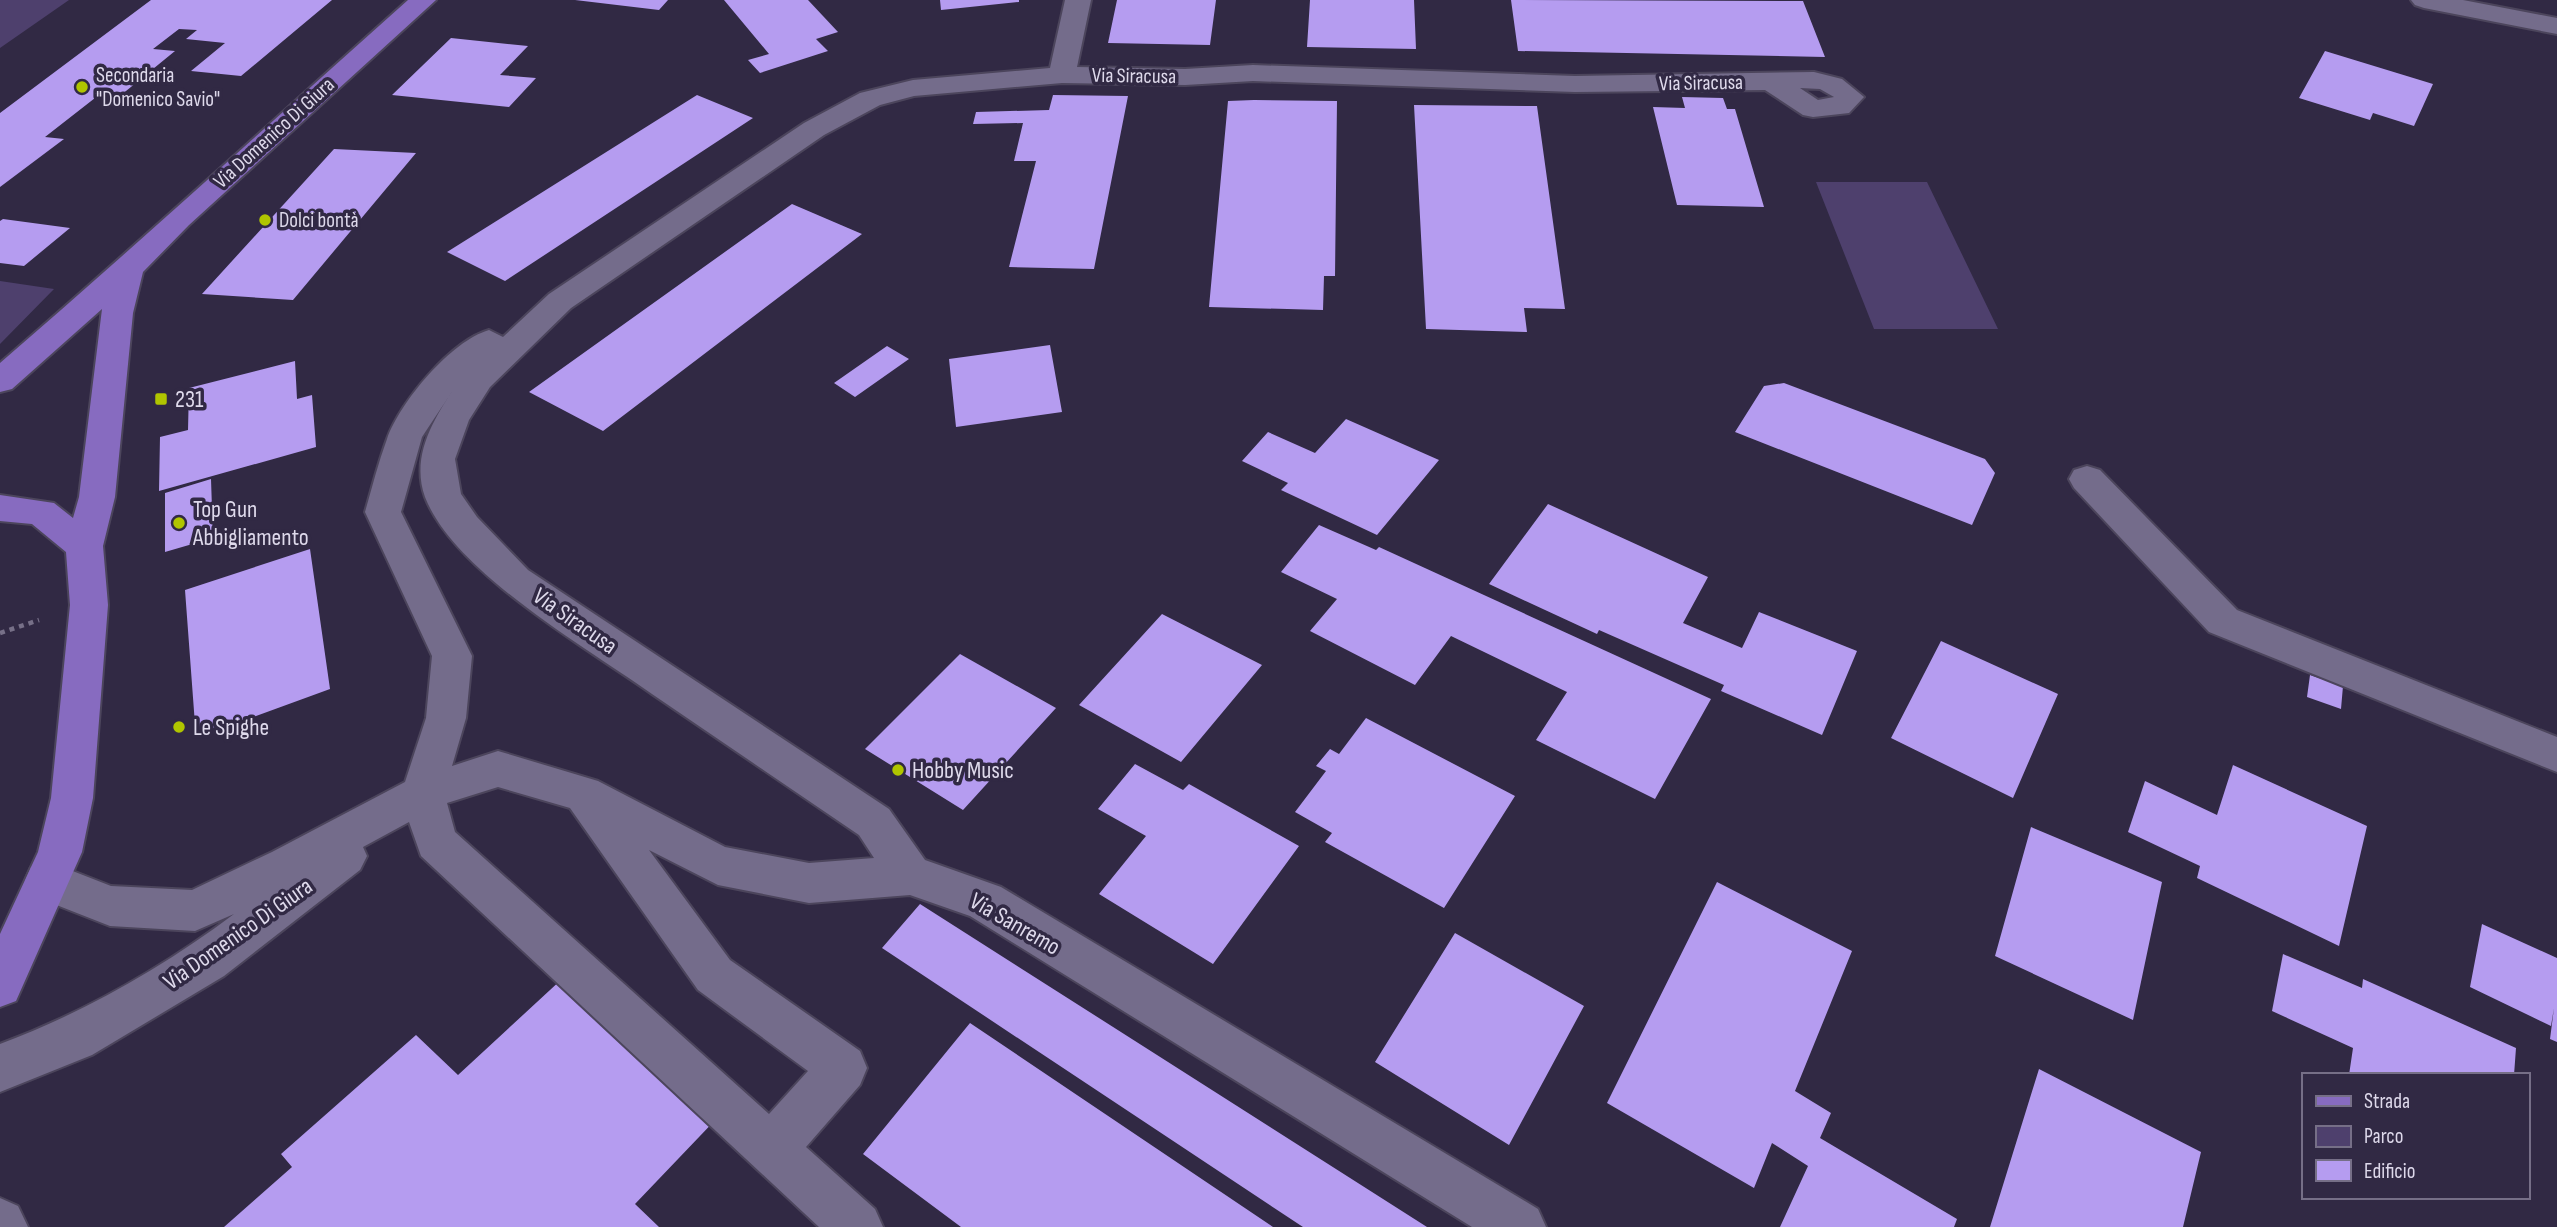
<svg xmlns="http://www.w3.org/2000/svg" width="2557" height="1227" viewBox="0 0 2557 1227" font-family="'Sofia Sans Condensed',sans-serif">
<rect width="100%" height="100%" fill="#312944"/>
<path fill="#4e406d" d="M0,0H69L0,48Z
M1816,182H1927L1998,329H1874Z
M0,281L54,289L0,344Z"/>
<path fill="#b59cf0" d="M151,0H332L241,76L191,71L225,43L186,39L197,30L179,29L153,49L175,51L115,100L95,98L45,137L64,139L0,187V113Z
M575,0H668L659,10Z
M724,0H808L838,32L816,39L828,51L760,73L748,60L769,54Z
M940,0H1019V2L941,10Z
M1117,0H1216L1210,45L1108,43Z
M1310,0H1414L1416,49L1307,47Z
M1511,0L1803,1L1825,57L1518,51Z
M451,38L528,46L500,75L536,78L509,107L392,95Z
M2325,51L2433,84L2414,126L2373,113L2370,120L2299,98Z
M697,95L753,118L505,281L447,252Z
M1053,95L1128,96L1094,269L1009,267L1036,161H1014L1023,123L973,124L976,112L1049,110Z
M1682,97L1723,98L1727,109H1735L1764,207L1677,205L1653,107L1685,108Z
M1254,100L1337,101L1335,276H1324L1323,310L1209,307L1228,101Z
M1414,105L1537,106L1565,309L1524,308L1527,332L1426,329Z
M334,149L416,153L293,300L202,294Z
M792,204L862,234L603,431L529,392Z
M3,219L70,228L24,266L0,263V221Z
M1050,345L1062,412L956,427L949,359Z
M887,346L909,359L855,397L834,383Z
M295,361L297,399L312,395L316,447L159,491L160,437L188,430L189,388Z
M1784,383L1985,459L1995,473L1972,525L1735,432L1764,386Z
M1346,419L1439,460L1377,535L1281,490L1288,483L1242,461L1268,432L1315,453Z
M211,479L213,538L165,552V493Z
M1548,504L1708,577L1683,623L1742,648L1759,612L1857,651L1822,735L1721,691L1724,685L1599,630L1597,634L1489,584Z
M1319,525L1376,550L1379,547L1711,699L1655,799L1536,740L1567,692L1451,636L1415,685L1310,631L1337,599L1281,572Z
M310,549L330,689L196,738L185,590Z
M1162,614L1262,665L1181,762L1079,705Z
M1941,641L2058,694L2013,798L1891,738Z
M960,654L1056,708L963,810L865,749Z
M2310,675L2343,686L2341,709L2307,697Z
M1366,718L1515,796L1444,908L1325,842L1332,833L1295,812L1326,771L1316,766L1330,749L1339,754Z
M1135,764L1183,790L1189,784L1299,846L1213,964L1099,894L1146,836L1098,809Z
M2233,765L2367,826L2339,946L2197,878L2200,866L2128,832L2145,781L2217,815Z
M2031,827L2162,882L2133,1020L1995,956Z
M1717,882L1852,951L1795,1091L1831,1113L1820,1138L1957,1219L1954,1227H1780L1808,1166L1772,1143L1754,1188L1607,1103Z
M920,904L1427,1227H1303L882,948Z
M2482,924L2557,958V1042L2550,1039L2554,1008L2551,1026L2470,987Z
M1455,933L1584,1006L1509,1145L1375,1062Z
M2283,954L2362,988L2363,979L2516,1048L2514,1075H2349L2353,1048L2272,1011Z
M563,978L721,1114L635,1204L659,1227H224L292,1167L281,1154L416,1035L458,1075Z
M970,1023L1273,1227H961L863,1154Z
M2039,1069L2201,1152L2183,1227H1990Z"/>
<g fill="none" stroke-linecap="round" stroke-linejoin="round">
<g stroke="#4c455c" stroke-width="4">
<path id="minor" d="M1065,0H1091L1077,67L1185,69L1253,65L1575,76L1814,72L1842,79L1864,97L1849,113L1813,117L1803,115L1765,90L1575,92L1253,81L1185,85L1062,83L914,96L880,105L824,135L571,308L490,387L469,420L455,459L461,494L477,517L528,570L889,809L925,860L1001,887L1538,1209L1546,1227H1472L970,916L910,895L809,903L718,885L649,850L730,960L860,1051L867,1068L860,1085L806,1147L875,1209L883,1227H819L421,856L409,822L363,847L367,856L360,870L224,976L92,1055L0,1092V1044C83,1013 162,968 234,914L195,931L110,926L31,895L25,881L31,867L47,861L111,886L192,890L272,852L405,782L426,718L432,656L365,512C372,488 378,463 387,439C400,402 451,341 489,330L503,337L549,294L804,123L860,93L913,80L1050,68ZM1800,88L1820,89L1834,97L1818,100ZM457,384C435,417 410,455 425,497C454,572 587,648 652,694C721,741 790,788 859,835L874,858L809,863L725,847L598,781L498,751L452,766L466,718L472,656L401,512L422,437ZM498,787L570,808L698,990L808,1071L769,1114L455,832L447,803Z
M2411,0H2463L2557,18V34L2424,8L2415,5Z
M2087,466L2100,470L2237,610L2557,737V772L2209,632L2074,488L2069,479L2074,470Z
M0,1198L18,1206L28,1227H0Z"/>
</g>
<g stroke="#4c455c" stroke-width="4">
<path id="major" d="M408,0H436L189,225L143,272L133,313L115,497L103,546L108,605L93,798L82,852L16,1001L0,1007V934L38,852L51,798L70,605L66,552L32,524L0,521V495L54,503L73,518L79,497L102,309L12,389L0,392V363C138,244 272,121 408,0Z"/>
</g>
<path stroke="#777088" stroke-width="4.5" stroke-dasharray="5 5" stroke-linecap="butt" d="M0,633L39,620"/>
<use href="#minor" fill="#746c8b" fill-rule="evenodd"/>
<use href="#major" fill="#876bc0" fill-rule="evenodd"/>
</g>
<g fill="#b0c500" stroke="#312944" stroke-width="2.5">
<circle cx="82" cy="87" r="7"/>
<circle cx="265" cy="220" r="7"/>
<rect x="154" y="392" width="14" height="14" rx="3.5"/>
<circle cx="179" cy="523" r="7"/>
<circle cx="179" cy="727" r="7"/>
<circle cx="898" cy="770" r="7"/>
</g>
<g text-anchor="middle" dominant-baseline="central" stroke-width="7" stroke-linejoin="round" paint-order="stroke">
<g font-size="21" fill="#ded9eb" stroke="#312944" text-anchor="start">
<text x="96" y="75">Secondaria<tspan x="96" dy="24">"Domenico Savio"</tspan></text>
<text x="279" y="220">Dolci bontà</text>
</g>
<g font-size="21" fill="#ded9eb" stroke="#312944">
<text transform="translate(1134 76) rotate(1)">Via Siracusa</text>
<text transform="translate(1701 83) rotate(-1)">Via Siracusa</text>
<text transform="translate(274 133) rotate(-42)">Via Domenico Di Giura</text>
</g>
<g font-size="24" fill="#ded9eb" stroke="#312944" text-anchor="start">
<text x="175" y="399">231</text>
<text x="193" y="509">Top Gun<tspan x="193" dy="28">Abbigliamento</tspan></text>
<text x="193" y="727">Le Spighe</text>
<text x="912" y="770">Hobby Music</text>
</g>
<g font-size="24" fill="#ded9eb" stroke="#312944">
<text transform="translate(575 621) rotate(35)">Via Siracusa</text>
<text transform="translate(1015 924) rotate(30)">Via Sanremo</text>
<text transform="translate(238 934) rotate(-35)">Via Domenico Di Giura</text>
</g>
</g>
<rect x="2302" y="1073" width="228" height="126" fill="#312944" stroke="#766f87" stroke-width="2"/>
<rect x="2316" y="1096" width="35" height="10" fill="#876bc0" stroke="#766f87" stroke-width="2"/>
<text x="2364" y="1108" font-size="21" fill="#ded9eb">Strada</text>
<rect x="2316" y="1126" width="35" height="21" fill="#4e406d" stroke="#766f87" stroke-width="2"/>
<text x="2364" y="1143" font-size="21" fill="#ded9eb">Parco</text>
<rect x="2316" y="1160" width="35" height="21" fill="#b59cf0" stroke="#766f87" stroke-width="2"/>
<text x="2364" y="1178" font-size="21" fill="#ded9eb">Edificio</text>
</svg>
